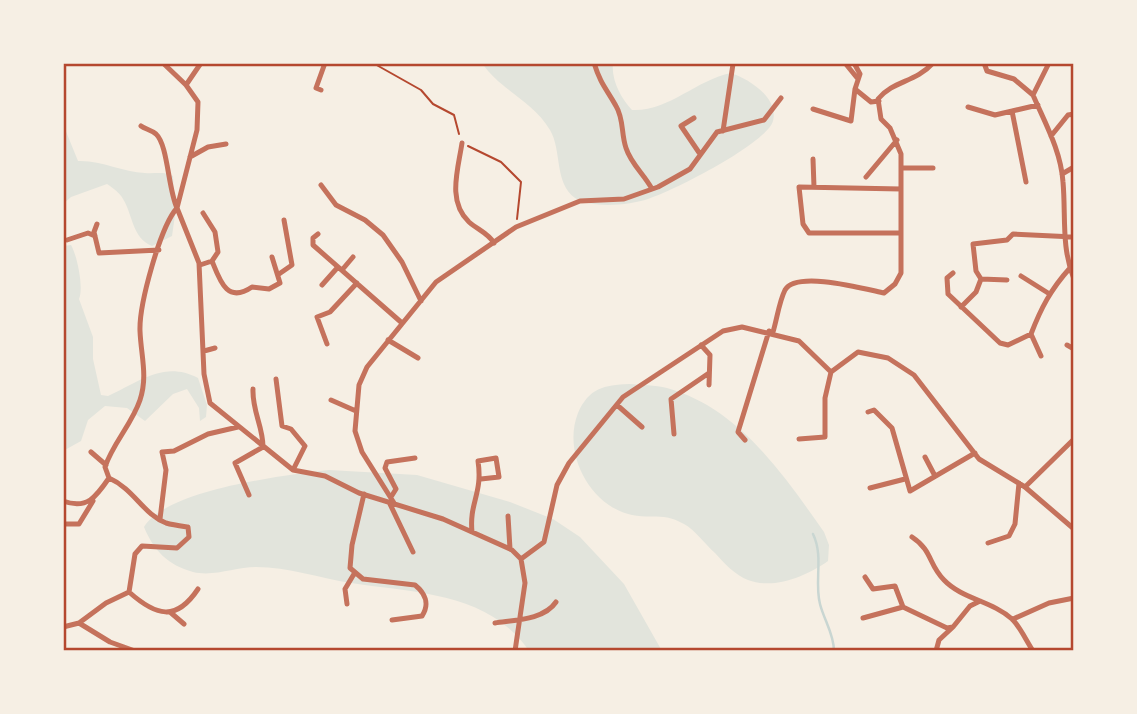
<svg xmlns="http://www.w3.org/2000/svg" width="1137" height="714" viewBox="0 0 1137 714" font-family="Figtree,sans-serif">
<rect width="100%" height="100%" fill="#f6efe4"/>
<path fill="#e2e4dc" d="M482,63H613C611,80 621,98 632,110C668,112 696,80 731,73C749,79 779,98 773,121C766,144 673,191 648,199C630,205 592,209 575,198C554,183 562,150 550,130C533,101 500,90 482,63Z
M63,124L78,161C101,160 122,172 145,173C155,174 164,171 173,176L175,215L172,236L152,246C132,238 133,215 123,199C120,193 113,188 107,184L71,197L63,204Z
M71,245C77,255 84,288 79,299L93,337V359L101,395L108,396C139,382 164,360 198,378L207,405L206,417L200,421L199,408L187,389L173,394L145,421L127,408L105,406L88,420L81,441L63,451V246Z
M629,384C641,385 655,385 667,388C739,408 783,474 824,532L829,545L828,561C807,576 774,590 748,580C736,576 723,562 715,553C705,544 695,530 684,524C663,512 652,519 632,515C590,506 562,453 578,413C589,388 604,385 629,384Z
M329,470L417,475L510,502L553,519L580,537L624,584L662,651H529C489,592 415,593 351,583C320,578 288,567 256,567C235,567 214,577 193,572C168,565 154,551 144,527C167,489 286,475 329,470Z"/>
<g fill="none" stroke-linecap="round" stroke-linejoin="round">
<path stroke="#c9d6d2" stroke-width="2.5" d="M813,534C824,557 814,581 820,604C824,620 834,634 834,651"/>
<path stroke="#b5482f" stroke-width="2" d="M373,63L421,90L433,104L454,115L459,134
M468,146L501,162L521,182L517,219"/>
<path stroke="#c5725c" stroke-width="5" d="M163,63L186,85L198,102L197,130L177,208L199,263L204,374L210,403L293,470L325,476L359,493L443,519L512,550L521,559L525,583L515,651
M594,63C601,85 606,88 616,106C624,119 621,134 626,148C631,164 644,174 652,189
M845,63L858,79
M854,63L860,74L855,89
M984,63L987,71L1014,79L1033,95
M1049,63L1033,95C1045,123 1061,151 1063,182C1066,216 1061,247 1074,279
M186,85L201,63
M321,90L316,88L325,63
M968,107L995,115L1038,105
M813,109L851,121L855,89L871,102L879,101
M1012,111L1026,182
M694,118L681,126L700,154
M723,131L733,64
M1051,136L1068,115L1074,114
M462,143C458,170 447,201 469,222C478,230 488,233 494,243
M190,157L208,147L226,144
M813,159L814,187
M901,168H933
M1062,174L1074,167
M866,177L897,140
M321,185L336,205L365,220L383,235L402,262L421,301
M97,224L94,232L99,253L159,250
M901,233H809L803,224L799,187L901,189
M318,234L313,238V245L402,323
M67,240L88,233L95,236
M212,261C220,281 227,304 252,287L269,289L280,283L272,257
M200,265L212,261L218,252L215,232L203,213
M342,270L353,257
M953,273L947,278L948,294L1000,343L1008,345L1031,334
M279,274L292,265L284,220
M1021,276L1048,293
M981,279L976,271L973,244L1007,240L1013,234L1074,237
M322,285L338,267
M961,307L976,292L981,279L1007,280
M773,332C777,319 779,302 785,290C796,270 865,289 884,293L895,284L901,273V154L890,128L881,119L878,99C894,80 915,83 933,63
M388,340L418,358
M327,344L317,317L330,312L357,283
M701,345L710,355L709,385
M1067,345L1074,349
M204,351L215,348
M1041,356L1031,334C1041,308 1051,289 1070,268
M276,379L282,426L291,429L305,446L293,470
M331,400L356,411
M617,405L642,427
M868,412L874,410L892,428L910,491L975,453
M674,434L671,399L709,373
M799,439L825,437V398L831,372
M745,440L738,432L769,331
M91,452L106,465
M925,457L935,476
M1025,487L1074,439
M870,488L905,479
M364,494L352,545L350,568L363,579L415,585C425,593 430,604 422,616L392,620
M249,495L235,463L263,447C263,426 252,411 253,389
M391,497L396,489L385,468L387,462L415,458
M63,501C87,510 96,497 109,478
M389,502L413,552
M394,503L362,452L355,431L359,385L367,367L436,282L516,227L580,201L624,199L658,187L690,169L717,132L764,120L781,98
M508,516L510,549
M160,519L166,470L162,452L174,451L208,434L238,427
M63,524H79L93,501
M472,532C469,502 483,494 478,461L496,458L499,477L481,479
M912,537C933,551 928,564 944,580C962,599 992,601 1012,619C1019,625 1027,642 1033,651
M988,543L1009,536L1015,524L1019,483
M521,559L544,542L557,485L569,463L623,397L723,331L742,327L799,341L831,372L858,352L888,358L914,375L979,459L1025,487L1074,529
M865,577L873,589L895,586L903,607
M129,592L135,554L142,546L177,548L189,537L188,527C181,526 173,525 166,523C144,515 134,489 109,478L105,467C113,443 132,424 140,400C148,376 141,356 140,331C139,305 160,227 177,208C168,189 168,145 156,134C151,130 145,129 141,126
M347,604L345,589L354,574
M170,612L184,624
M863,618L903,607L947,628L953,627L970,606L980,601
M1013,619L1049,603L1074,598
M495,623C514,620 544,620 556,602
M63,627L79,623
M135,651L110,642L79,623L106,603L129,592C156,616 176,622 198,589
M936,651L939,640L953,627"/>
</g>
<rect width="1137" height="714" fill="none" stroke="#f6efe4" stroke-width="130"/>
<rect x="65" y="65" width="1007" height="584" fill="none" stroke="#b5482f" stroke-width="2.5"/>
</svg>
